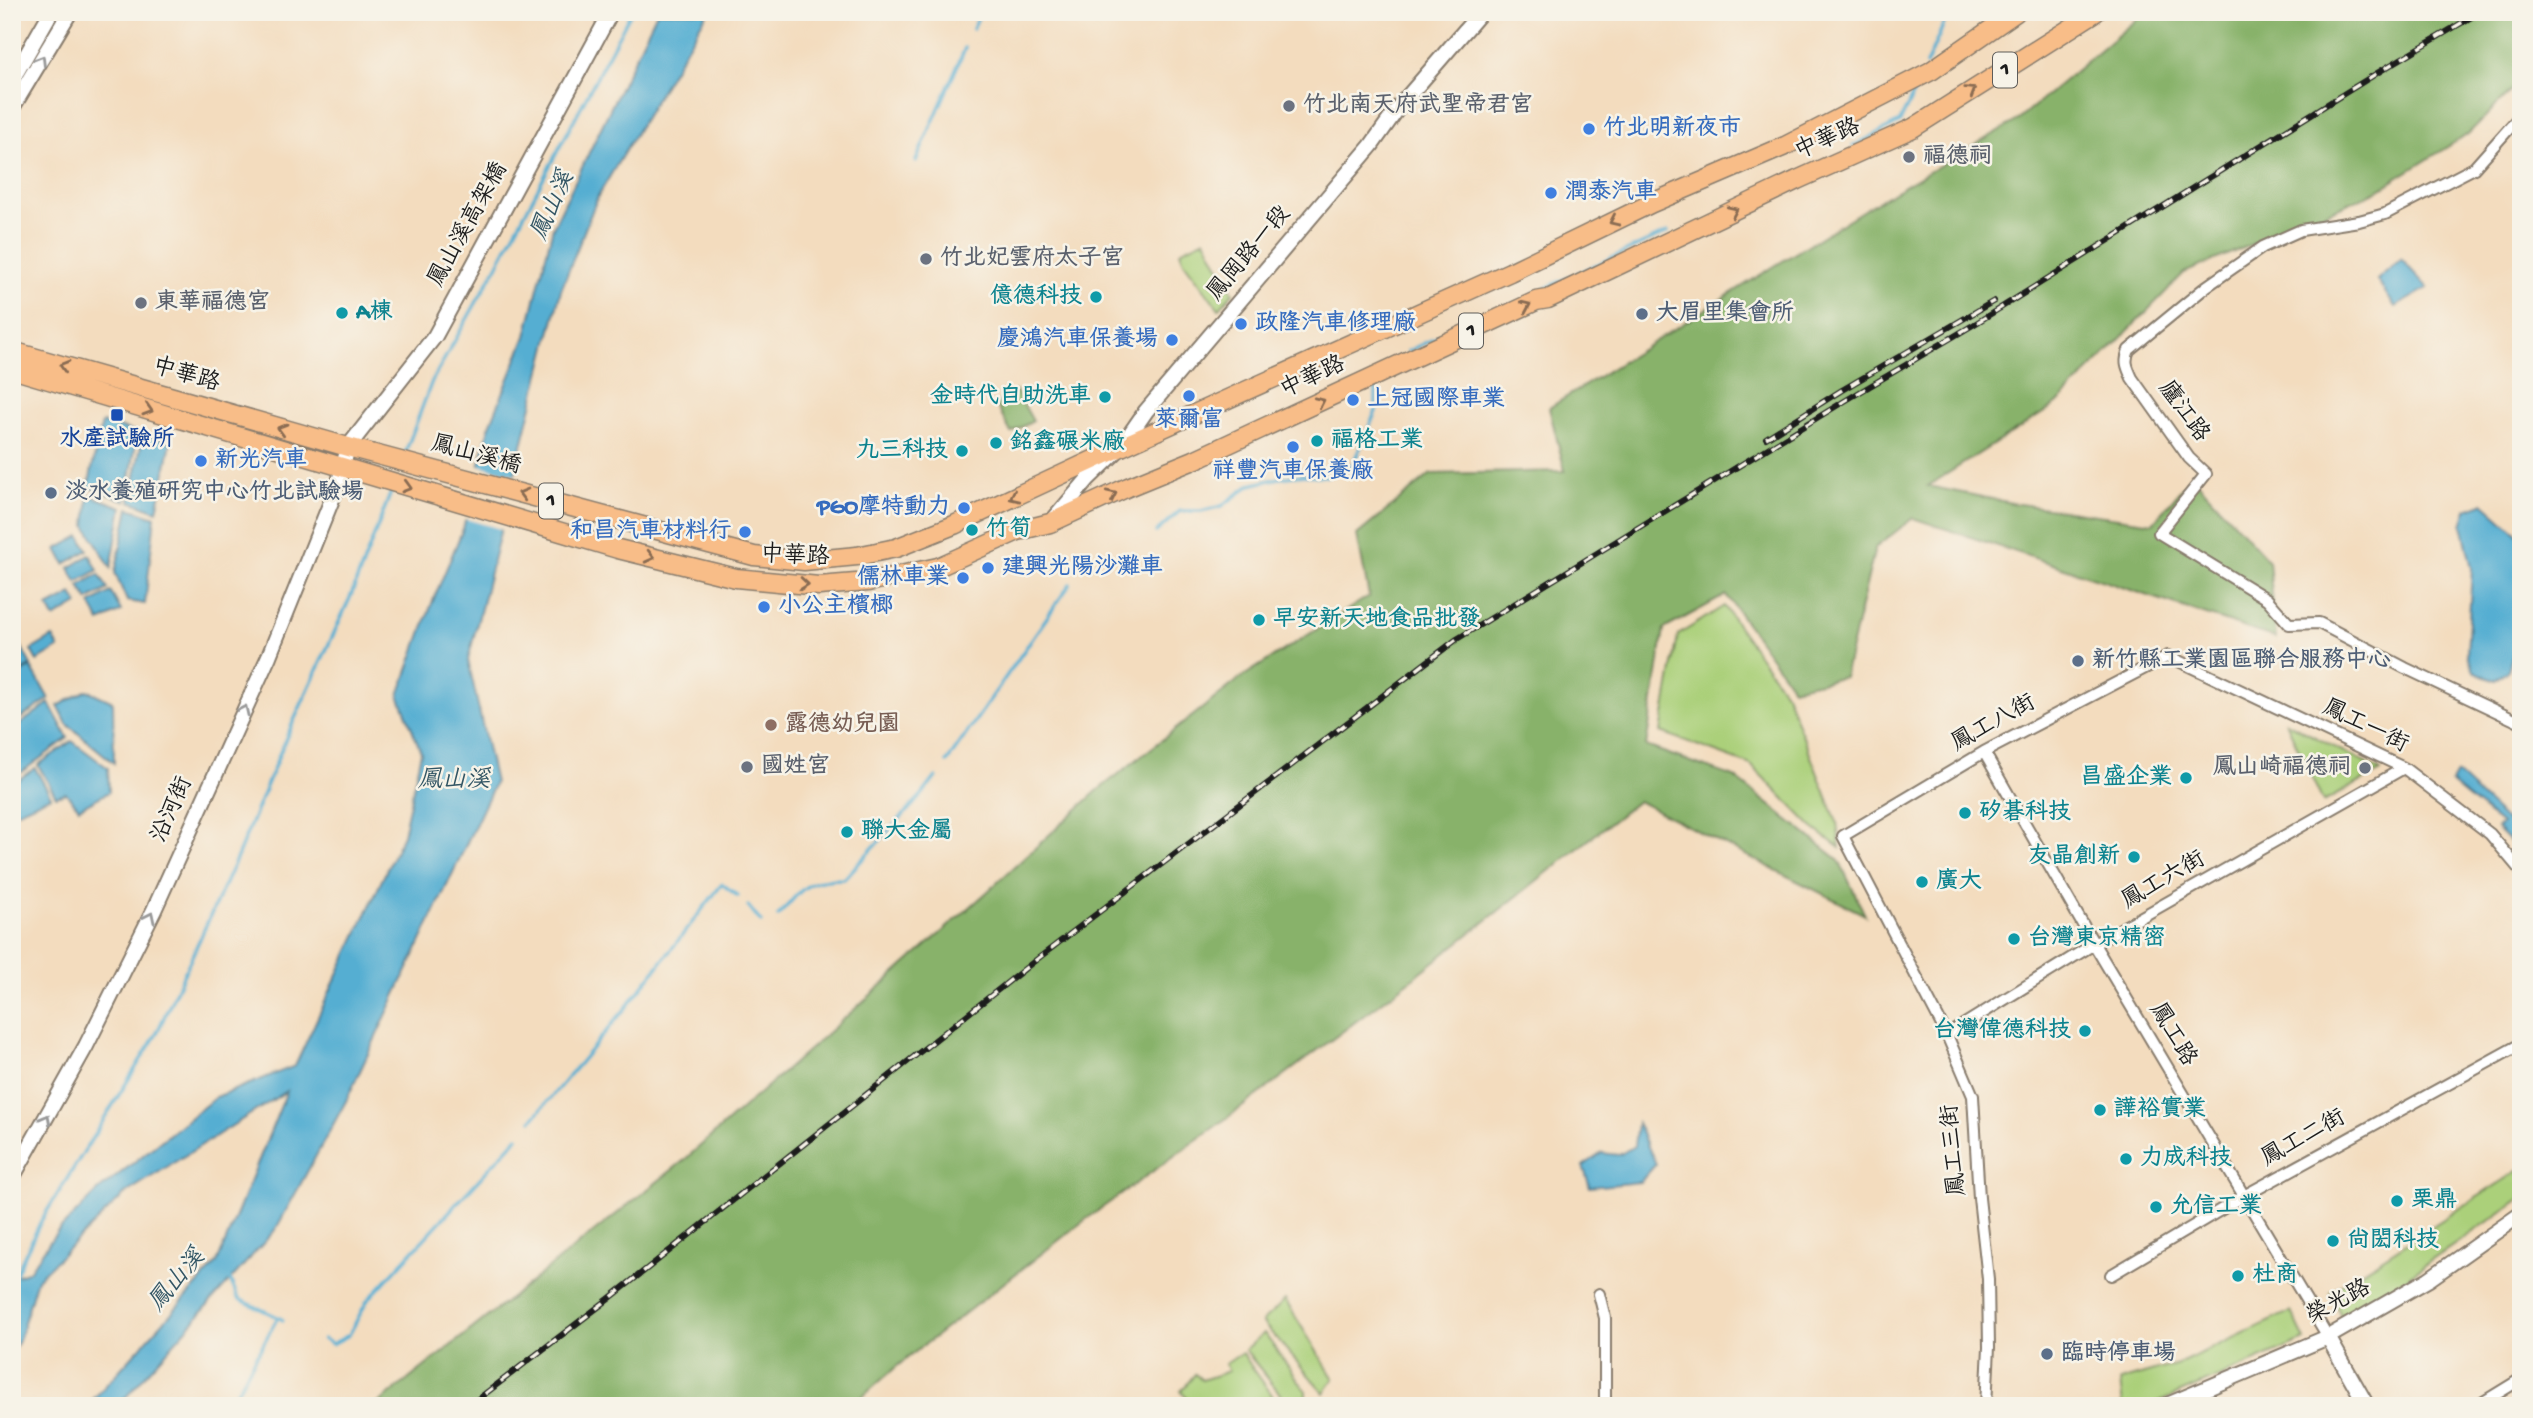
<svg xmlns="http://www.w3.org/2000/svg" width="2533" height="1418" viewBox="0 0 2533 1418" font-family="'Gochi Hand','LXGW WenKai TC',sans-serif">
<rect width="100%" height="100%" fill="#f7f3e8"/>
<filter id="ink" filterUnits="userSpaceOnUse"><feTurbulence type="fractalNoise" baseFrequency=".0143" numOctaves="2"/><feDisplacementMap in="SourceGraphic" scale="14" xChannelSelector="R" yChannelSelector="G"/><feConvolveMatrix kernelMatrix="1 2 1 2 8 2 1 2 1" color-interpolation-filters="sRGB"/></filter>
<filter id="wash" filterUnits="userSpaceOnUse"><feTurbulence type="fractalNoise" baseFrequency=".00686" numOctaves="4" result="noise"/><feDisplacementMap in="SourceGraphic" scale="28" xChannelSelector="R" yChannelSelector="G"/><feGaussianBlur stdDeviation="1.57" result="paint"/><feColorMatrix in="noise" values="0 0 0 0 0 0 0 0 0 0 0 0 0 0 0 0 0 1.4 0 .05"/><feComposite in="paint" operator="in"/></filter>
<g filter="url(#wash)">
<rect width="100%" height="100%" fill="#f3dcbe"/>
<path fill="#abd07a" stroke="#64764b" stroke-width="2" d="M1205,239L1233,293L1219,309L1184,262L1180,251Z
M1724,606L1786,694L1837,822L1840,848L1812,827L1751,765L1661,732L1678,635Z
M2286,722L2381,771L2323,802Z
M2521,1169V1199L2343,1321L2330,1292Z
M1285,1300L1334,1379L1324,1393L1262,1322Z
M2291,1311L2305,1340L2150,1406H2123L2120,1381L2178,1364Z
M1264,1333L1306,1391V1406H1290L1245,1350Z
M1242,1353L1280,1406H1193L1181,1391L1195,1374L1202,1380L1229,1371L1225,1364Z"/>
<path fill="#88b26a" stroke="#526743" stroke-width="2" d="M2145,12H2521V81L2468,134L2375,192L2184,273L2057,404L1928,486L2012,503L2153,523L2192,476L2269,561L2276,638L1913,518L1875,548L1844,677L1793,688L1726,595L1664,629L1646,746L1734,777L1839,860L1865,915L1638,801L1407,983L1238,1110L1081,1223L896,1367L852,1406H375L682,1162L986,893L1097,791L1242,677L1369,596L1357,535L1431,474L1565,471L1549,408L1870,206L2018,120Z
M1016,391L1033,421L1011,433L996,404Z"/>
<path fill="#55aed2" stroke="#386577" stroke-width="2" d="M657,12H708L598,196L561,290L468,660L495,783L346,1101L276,1229L118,1406H87L217,1263L287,1091L126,1193L37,1279L18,1343L12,1350V1278L29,1271L56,1233L98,1191L216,1097L295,1066L403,835L421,752L399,695L432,603L463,529L489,428L526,336L553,227Z
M2401,259L2428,288L2395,307L2377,280Z
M102,423L138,432L126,501L88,487Z
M143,435L171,442L157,511L130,501Z
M89,495L122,507L111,568L86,526Z
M2483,503L2521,537V627L2508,670L2495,681L2474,671L2467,655L2472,568L2462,525L2467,509Z
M129,508L155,517L145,604L127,601L115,573Z
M80,536L88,550L65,564L57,549Z
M90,555L98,570L77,582L69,568Z
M99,574L108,589L88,600L79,586Z
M111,592L121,611L100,622L90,604Z
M72,594L78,604L54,618L48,607Z
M53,637L59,648L37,661L31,650Z
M20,644L31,665L12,676V648Z
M31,667L49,699L12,724V678Z
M87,690L113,702L114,763L67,724L58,706Z
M49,703L68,738L12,779V730Z
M72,741L108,768L109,792L79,808L66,793L56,796L38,765Z
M35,768L51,796L12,814V784Z
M2456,774L2521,834V853L2496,828L2501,824L2451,783Z
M1637,1123L1656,1164L1640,1182L1590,1187L1583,1166L1602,1153L1619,1155L1634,1146Z"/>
<path fill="#f3dcbe" d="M476,464L518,476L504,530L462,518Z"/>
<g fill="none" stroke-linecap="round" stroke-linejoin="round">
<path stroke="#55aed2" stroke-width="3.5" d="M973,29L980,12
M1926,65L1949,12
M1853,146L1900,122L1916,88
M916,161L965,48
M1535,293L1668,232
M1408,351L1486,314
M404,456L432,381L497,266L631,12
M1156,532L1180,511H1201L1222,506L1250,485L1279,478L1301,475L1327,476L1341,472L1353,464L1376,411V381
M947,762L1070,584
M748,906L761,922
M778,916C804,888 804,879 844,879L921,796L936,777
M532,1120L625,1009L722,884L738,896
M228,1276L239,1299L278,1317
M12,1282L41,1221L156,1035L238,855L286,738L350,598L393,487
M323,1339L332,1344L349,1335L367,1301L518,1137
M229,1406L278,1317L283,1320"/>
</g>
</g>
<g filter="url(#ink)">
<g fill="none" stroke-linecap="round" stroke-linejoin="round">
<g stroke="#887c6d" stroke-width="14">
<path id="minor" d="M2521,115L2474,168L2385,214L2359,221L2301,230L2263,247L2207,286L2129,350C2124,361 2127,367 2132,378L2189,458L2206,474L2159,533L2267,599L2289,624L2319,623L2405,668L2521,723
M1984,752L2094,944L2328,1337
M1947,1035L2094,944L2404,768
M2111,1275L2244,1196L2521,1044
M1599,1294L1605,1318V1406
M1986,1406L1989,1347L1988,1279L1979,1198L1973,1096L1947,1035L1843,836L1984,752L2168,656L2404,768L2490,834L2521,871
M2477,1406L2521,1379"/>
</g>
<g stroke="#887c6d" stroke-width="18">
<path id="tertiary" d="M12,80L51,12
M12,108L70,12
M1054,519L1088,479L1121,447L1146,411L1371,146L1398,108L1481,12
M12,1178L86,1046L154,910L269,656L339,482L348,447L435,336L611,12
M2328,1337L2367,1406
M2165,1406L2328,1337L2429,1279L2521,1214"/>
</g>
<g stroke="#887c6d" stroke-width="21">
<path id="primary" d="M12,351L348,447L754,556L804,561L857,556L896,548L954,525L1121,447L1510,272L1652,203L1785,146L1931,71L2016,12
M12,369L618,549L736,578L819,586L868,582L938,567L1018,531L1050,523L1128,487L1194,460L1536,301L1548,299L1797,180L1913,128L2096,12"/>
</g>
<use href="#minor" stroke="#fff" stroke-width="10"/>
<use href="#tertiary" stroke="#fff" stroke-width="14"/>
<use href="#primary" stroke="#f8bd88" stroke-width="18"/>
<g stroke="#1c1c1c" stroke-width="6">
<path id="rail" d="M1766,438L1842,390L1994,301
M469,1406L610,1298L1032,963L1457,639L1843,402L1973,325L2382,70L2480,12"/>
</g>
<use href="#rail" stroke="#f7f3e8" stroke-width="3.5" stroke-dasharray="10" stroke-linecap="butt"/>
</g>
<defs><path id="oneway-chevron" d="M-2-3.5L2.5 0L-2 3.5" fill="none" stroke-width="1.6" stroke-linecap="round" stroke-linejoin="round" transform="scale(1.75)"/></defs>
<g stroke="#999">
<use href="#oneway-chevron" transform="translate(41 60) rotate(-59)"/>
<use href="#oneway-chevron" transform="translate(244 710) rotate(-65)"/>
<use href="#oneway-chevron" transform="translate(150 917) rotate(-64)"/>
<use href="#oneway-chevron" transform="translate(46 1119) rotate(-61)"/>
</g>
<g stroke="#8a6c52">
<use href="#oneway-chevron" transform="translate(1971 91) rotate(-32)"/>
<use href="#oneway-chevron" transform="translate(1733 211) rotate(-25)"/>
<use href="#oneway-chevron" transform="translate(1614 221) rotate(155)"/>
<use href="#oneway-chevron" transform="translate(1526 306) rotate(-24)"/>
<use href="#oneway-chevron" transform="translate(64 366) rotate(-164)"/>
<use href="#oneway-chevron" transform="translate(1320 402) rotate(-25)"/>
<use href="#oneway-chevron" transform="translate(148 410) rotate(17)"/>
<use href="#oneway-chevron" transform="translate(282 429) rotate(-164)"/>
<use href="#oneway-chevron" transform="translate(407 487) rotate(16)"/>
<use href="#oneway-chevron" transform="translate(523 494) rotate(-165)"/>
<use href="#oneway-chevron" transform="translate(1112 495) rotate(-25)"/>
<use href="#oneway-chevron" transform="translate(1014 497) rotate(155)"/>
<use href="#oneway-chevron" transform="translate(650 557) rotate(14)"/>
<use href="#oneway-chevron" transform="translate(804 584) rotate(5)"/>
</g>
</g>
<g fill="#6b7280" stroke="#f7f3e8" stroke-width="2.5">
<circle cx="1289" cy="106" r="7"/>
<circle cx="1909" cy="157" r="7"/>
<circle cx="926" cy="259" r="7"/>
<circle cx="141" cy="303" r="7"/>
<circle cx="747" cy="767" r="7"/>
<circle cx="2365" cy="768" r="7"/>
</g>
<g fill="#3f7fe0" stroke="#f7f3e8" stroke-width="2.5">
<circle cx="1589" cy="129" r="7"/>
<circle cx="1551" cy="193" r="7"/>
<circle cx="1241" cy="324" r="7"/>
<circle cx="1172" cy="340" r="7"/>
<circle cx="1189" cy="396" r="7"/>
<circle cx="1353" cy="400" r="7"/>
<circle cx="1293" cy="447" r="7"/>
<circle cx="201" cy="461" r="7"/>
<circle cx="964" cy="508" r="7"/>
<circle cx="745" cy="532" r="7"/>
<circle cx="988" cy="568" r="7"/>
<circle cx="963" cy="578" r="7"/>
<circle cx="764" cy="607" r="7"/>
</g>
<g fill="#0f9aa8" stroke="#f7f3e8" stroke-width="2.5">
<circle cx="1096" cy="297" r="7"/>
<circle cx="342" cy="313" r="7"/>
<circle cx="1105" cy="397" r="7"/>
<circle cx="1317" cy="441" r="7"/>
<circle cx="996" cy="443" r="7"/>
<circle cx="962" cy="451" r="7"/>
<circle cx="972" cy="530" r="7"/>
<circle cx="1259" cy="620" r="7"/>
<circle cx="2186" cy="778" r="7"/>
<circle cx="1965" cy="813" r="7"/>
<circle cx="847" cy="832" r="7"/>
<circle cx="2134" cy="857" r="7"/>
<circle cx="1922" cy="882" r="7"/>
<circle cx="2014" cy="939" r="7"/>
<circle cx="2085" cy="1031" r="7"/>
<circle cx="2100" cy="1110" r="7"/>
<circle cx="2126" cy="1159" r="7"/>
<circle cx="2397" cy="1201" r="7"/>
<circle cx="2156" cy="1207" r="7"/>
<circle cx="2333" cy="1241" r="7"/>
<circle cx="2238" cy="1276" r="7"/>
</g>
<g fill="#5c6f8a" stroke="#f7f3e8" stroke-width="2.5">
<circle cx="1642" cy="314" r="7"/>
<circle cx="51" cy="493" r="7"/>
<circle cx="2078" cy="661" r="7"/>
<circle cx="2047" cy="1354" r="7"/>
</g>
<rect fill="#1a4fb4" stroke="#f7f3e8" stroke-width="2.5" x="110" y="408" width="14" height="14" rx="3.5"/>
<circle fill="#8d6e63" stroke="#f7f3e8" stroke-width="2.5" cx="771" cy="725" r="7"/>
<g text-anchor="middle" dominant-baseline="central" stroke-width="5" stroke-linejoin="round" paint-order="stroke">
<g fill="#f7f3e8" stroke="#5e5c59" stroke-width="2">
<rect x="1993" y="52.5" width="24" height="35" rx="5"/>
<rect x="1459" y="313.5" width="24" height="35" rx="5"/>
<rect x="539" y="483.5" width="24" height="35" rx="5"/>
</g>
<g font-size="21" font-weight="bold" fill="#1c1c1c">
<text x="2005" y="70">1</text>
<text x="1471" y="331">1</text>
<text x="551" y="501">1</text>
</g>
<g font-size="23" font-weight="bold" fill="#5b616d" stroke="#f7f3e8" text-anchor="start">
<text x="1303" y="106">竹北南天府武聖帝君宮</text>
<text x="1923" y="157">福德祠</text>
<text x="940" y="259">竹北妃雲府太子宮</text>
<text x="155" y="303">東華福德宮</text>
<text x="761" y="767">國姓宫</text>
<text x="2351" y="768" text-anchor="end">鳳山崎福德祠</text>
</g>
<g font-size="23" font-weight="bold" fill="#366cbe" stroke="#f7f3e8" text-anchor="start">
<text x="1603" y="129">竹北明新夜市</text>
<text x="1565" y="193">潤泰汽車</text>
<text x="1255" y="324">政隆汽車修理廠</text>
<text x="1158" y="340" text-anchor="end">慶鴻汽車保養場</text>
<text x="1367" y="400">上冠國際車業</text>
<text x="1189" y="421" text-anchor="middle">萊爾富</text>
<text x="215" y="461">新光汽車</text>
<text x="1293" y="472" text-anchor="middle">祥豐汽車保養廠</text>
<text x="950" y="508" text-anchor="end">PGO摩特動力</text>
<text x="731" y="532" text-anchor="end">和昌汽車材料行</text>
<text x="1002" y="568">建興光陽沙灘車</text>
<text x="949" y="578" text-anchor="end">儒林車業</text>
<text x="778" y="607">小公主檳榔</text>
</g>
<g font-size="23" fill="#1c1c1c" stroke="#f7f3e8">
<text transform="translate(1828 140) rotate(-24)">中華路</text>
<text transform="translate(469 225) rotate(-61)">鳳山溪高架橋</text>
<text transform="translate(1250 254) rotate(-50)">鳳岡路一段</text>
<text transform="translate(186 376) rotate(16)">中華路</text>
<text transform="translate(1313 378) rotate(-25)">中華路</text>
<text transform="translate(2183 412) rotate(54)">廬江路</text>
<text transform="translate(476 456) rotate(15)">鳳山溪橋</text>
<text transform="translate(795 557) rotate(3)">中華路</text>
<text transform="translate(1994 724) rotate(-29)">鳳工八街</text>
<text transform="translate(2365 727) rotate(26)">鳳工一街</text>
<text transform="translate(173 810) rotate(-66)">沿河街</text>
<text transform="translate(2164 881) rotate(-30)">鳳工六街</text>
<text transform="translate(2172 1035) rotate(59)">鳳工路</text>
<text transform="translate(2304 1139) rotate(-29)">鳳工二街</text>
<text transform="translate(1955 1150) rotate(-95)">鳳工三街</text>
<text transform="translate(2339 1303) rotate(-28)">榮光路</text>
</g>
<g font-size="23" font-weight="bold" fill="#0d838f" stroke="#f7f3e8" text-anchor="start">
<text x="1082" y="297" text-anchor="end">億德科技</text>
<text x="356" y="313">A棟</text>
<text x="1091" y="397" text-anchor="end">金時代自助洗車</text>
<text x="1331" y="441">福格工業</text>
<text x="1010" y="443">銘鑫碾米廠</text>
<text x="948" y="451" text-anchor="end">九三科技</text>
<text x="986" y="530">竹筍</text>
<text x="1273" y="620">早安新天地食品批發</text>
<text x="2172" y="778" text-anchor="end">昌盛企業</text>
<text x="1979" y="813">矽碁科技</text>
<text x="861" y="832">聯大金屬</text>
<text x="2120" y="857" text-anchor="end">友晶創新</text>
<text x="1936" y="882">廣大</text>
<text x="2028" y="939">台灣東京精密</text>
<text x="2071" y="1031" text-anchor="end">台灣偉德科技</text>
<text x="2114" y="1110">譁裕實業</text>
<text x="2140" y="1159">力成科技</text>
<text x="2411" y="1201">栗鼎</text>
<text x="2170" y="1207">允信工業</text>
<text x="2347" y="1241">尚閎科技</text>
<text x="2252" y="1276">杜商</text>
</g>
<g font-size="23" font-weight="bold" fill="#4e5e75" stroke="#f7f3e8" text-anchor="start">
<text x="1656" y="314">大眉里集會所</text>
<text x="65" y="493">淡水養殖研究中心竹北試驗場</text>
<text x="2092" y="661">新竹縣工業園區聯合服務中心</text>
<text x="2061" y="1354">臨時停車場</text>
</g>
<g font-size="23" font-weight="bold" fill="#164399" stroke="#f7f3e8">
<text x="117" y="440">水產試驗所</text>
</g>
<g font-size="23" font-weight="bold" fill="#785e54" stroke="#f7f3e8" text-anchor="start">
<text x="785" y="725">露德幼兒園</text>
</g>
<g font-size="24" font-style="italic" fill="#335665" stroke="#f7f3e8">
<text transform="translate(554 206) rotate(-66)">鳳山溪</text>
<text x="454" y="781">鳳山溪</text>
<text transform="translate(178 1281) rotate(-50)">鳳山溪</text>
</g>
</g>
<rect width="2533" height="1418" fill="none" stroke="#f7f3e8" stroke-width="42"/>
</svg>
